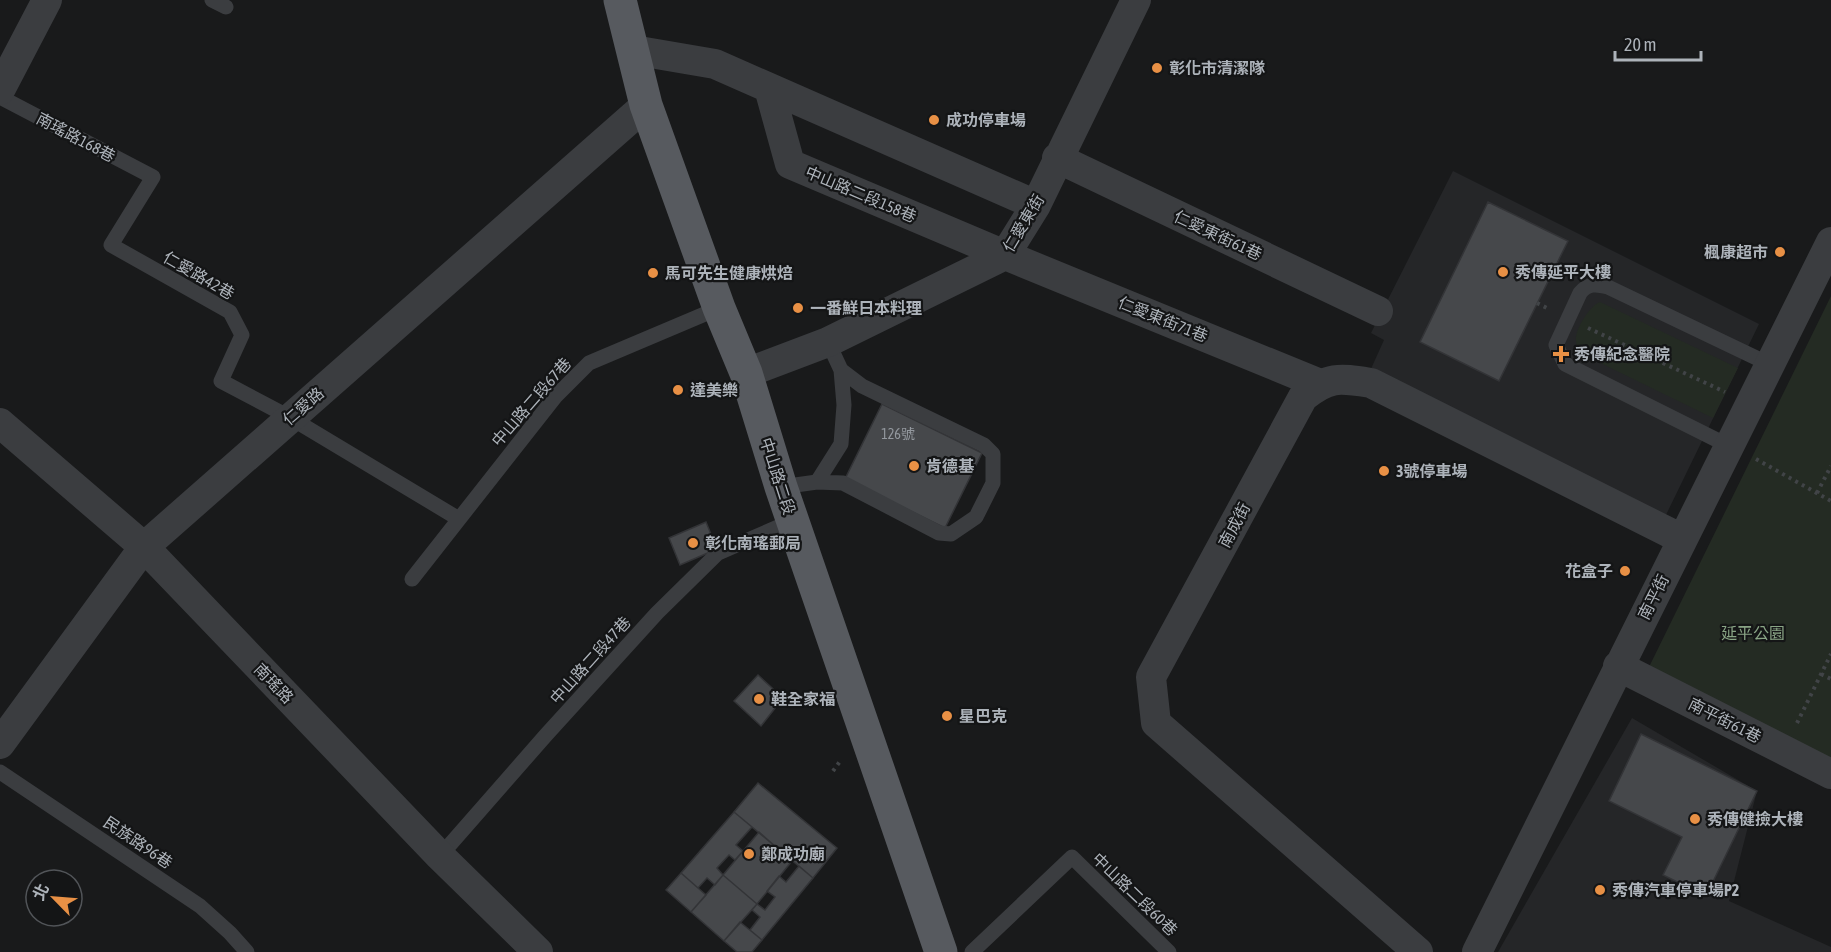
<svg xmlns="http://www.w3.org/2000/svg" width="1831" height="952" viewBox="0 0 1831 952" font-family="'Asap Condensed','Noto Sans TC',sans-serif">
<rect width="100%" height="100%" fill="#191a1b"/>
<path fill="#252628" d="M1453,171L1759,324L1664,519L1370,371L1384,340L1371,333Z
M1632,718L1757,791L1729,901L1831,947V952H1498Z"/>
<path fill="#242b23" d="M1831,296V763L1649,667Z
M1600,302L1738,368L1713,418L1582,354C1579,350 1576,346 1576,341C1574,331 1590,305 1600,302Z"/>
<path fill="#46484b" stroke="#333437" stroke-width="1.5" d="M1488,202L1568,241L1499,381L1420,342Z
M882,404L982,453L945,528L845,479Z
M706,522L717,549L680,565L669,538Z
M758,675L783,698L761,726L734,701Z
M1641,734L1757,791L1706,896L1663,875L1682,837L1609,801Z
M758,783L837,848L813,878L734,812Z
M734,812L752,827L736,845L743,851L735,860L729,855L717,868L723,875L715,885L707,878L698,888L681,873Z
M759,832L792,861L757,904L723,875Z
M799,866L813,878L762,940L750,930L760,917L752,910L757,904L765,910L775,897L767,891L779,876L786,882Z
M681,873L706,895L691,912L666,890Z
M723,875L757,904L724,941L691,912Z
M740,922L762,940L752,952H737L724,941Z"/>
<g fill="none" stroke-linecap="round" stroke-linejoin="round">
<path stroke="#414447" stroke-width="4" stroke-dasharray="3 4.5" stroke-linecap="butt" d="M1537,303L1549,309
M1588,328L1725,392
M1756,459L1831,501
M1817,493L1831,466
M1821,674L1831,679
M1797,723L1831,654
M833,771L841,760"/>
<path stroke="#3b3d40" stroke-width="15" d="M212,0L226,7
M0,97L153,177L111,245L230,312L242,335L221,381L289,417L459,519
M1729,446L1565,364L1556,345L1580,293C1588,283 1596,284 1608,287L1769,364
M817,482L841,444L844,405L841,370L828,342
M781,487L817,482L843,483L939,533L951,534L976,517L993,483V454L984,445L862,386L841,370
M412,579L555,397L589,363L719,308
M0,772L200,906L230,933L247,952
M440,856L546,735L657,613L718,553L792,521
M972,952L1072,857L1169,952"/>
<path stroke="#3b3d40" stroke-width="30" d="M633,50L715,64L1036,205
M769,88L790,164L1005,255L1320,384
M0,90L47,0
M1057,158L1378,311
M746,373L828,342L1005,255L1036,205L1136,0
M0,423L144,547L440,856L538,952
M1618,666L1831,774
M0,744L144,547L646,105
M1418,952L1156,723L1151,677L1303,397C1329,376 1339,378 1371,383L1682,539
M1477,952L1831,242"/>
<path stroke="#575a5f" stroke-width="33" d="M620,0L646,105L719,308L746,373L781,487L941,952"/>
</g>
<g fill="#e89045" stroke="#141516" stroke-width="2">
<circle cx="1157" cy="68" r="6"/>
<circle cx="934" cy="120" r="6"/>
<circle cx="1780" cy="252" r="6"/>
<circle cx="1503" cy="272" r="6"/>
<circle cx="653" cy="273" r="6"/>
<circle cx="798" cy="308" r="6"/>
<path d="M1558 345h6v6h6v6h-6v6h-6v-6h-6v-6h6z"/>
<circle cx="678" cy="390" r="6"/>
<circle cx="914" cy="466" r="6"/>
<circle cx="1384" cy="471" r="6"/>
<circle cx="693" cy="543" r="6"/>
<circle cx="1625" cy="571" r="6"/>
<circle cx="759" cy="699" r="6"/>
<circle cx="947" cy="716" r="6"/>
<circle cx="1695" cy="819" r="6"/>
<circle cx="749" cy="854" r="6"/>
<circle cx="1600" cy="890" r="6"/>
</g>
<g text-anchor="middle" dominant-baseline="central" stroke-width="4.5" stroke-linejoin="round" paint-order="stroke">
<g font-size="14" fill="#93989e">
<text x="898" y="434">126號</text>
</g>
<g font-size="16" font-weight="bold" fill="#adb3ba" stroke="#141516" text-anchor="start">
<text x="1169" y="68">彰化市清潔隊</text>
<text x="946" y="120">成功停車場</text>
<text x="1768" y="252" text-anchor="end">楓康超市</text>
<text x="1515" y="272">秀傳延平大樓</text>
<text x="665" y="273">馬可先生健康烘焙</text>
<text x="810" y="308">一番鮮日本料理</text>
<text x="1574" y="354">秀傳紀念醫院</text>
<text x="690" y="390">達美樂</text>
<text x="926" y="466">肯德基</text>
<text x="1396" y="471">3號停車場</text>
<text x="705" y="543">彰化南瑤郵局</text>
<text x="1613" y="571" text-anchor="end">花盒子</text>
<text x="771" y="699">鞋全家福</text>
<text x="959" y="716">星巴克</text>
<text x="1707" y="819">秀傳健撿大樓</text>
<text x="761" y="854">鄭成功廟</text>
<text x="1612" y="890">秀傳汽車停車場P2</text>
</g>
<g font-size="16" fill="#adb3ba" stroke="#141516">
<text transform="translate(76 137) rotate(28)">南瑤路168巷</text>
<text transform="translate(861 194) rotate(23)">中山路二段158巷</text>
<text transform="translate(1023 223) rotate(-59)">仁愛東街</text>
<text transform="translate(1218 235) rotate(25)">仁愛東街61巷</text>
<text transform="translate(199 275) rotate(30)">仁愛路42巷</text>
<text transform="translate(1163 319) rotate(22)">仁愛東街71巷</text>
<text transform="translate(531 402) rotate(-49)">中山路二段67巷</text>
<text transform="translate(303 406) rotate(-41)">仁愛路</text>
<text transform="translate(778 476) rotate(72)">中山路二段</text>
<text transform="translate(1234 525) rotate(-62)">南成街</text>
<text transform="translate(1653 597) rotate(-63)">南平街</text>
<text transform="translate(590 660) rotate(-48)">中山路二段47巷</text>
<text transform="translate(274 683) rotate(46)">南瑤路</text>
<text transform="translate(1725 720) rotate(27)">南平街61巷</text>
<text transform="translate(138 842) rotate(34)">民族路96巷</text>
<text transform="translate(1135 894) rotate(44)">中山路二段60巷</text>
</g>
<g font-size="16" fill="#89a485" stroke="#141516">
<text x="1753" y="633">延平公園</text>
</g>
</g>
<g transform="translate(54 898) rotate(295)"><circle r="28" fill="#141516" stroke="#515458" stroke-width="1.5"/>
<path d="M0-4.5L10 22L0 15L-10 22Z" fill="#e89045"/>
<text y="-9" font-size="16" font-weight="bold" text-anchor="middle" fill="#adb3ba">北</text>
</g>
<path d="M1615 51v9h86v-9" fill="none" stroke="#adb3ba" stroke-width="3"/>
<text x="1624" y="51" font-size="18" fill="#adb3ba" stroke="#141516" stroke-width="4.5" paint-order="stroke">20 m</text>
</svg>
